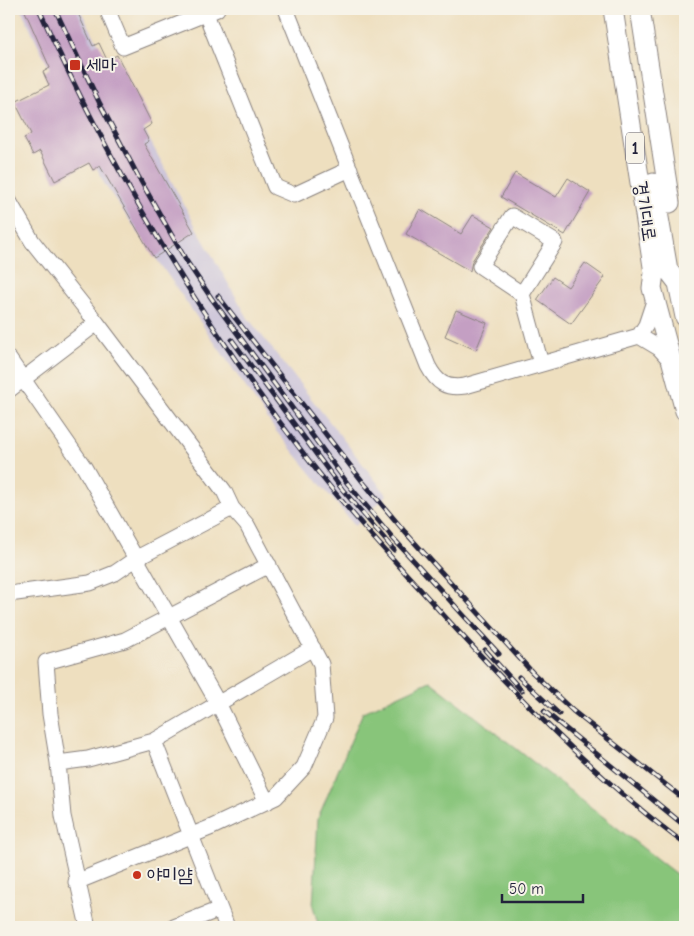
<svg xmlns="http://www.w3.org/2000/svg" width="694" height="936" viewBox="0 0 694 936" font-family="'Comic Neue','Poor Story',sans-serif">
<rect width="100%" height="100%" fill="#f7f3e8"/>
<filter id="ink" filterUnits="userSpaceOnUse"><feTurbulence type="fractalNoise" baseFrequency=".02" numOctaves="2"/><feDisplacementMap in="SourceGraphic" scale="10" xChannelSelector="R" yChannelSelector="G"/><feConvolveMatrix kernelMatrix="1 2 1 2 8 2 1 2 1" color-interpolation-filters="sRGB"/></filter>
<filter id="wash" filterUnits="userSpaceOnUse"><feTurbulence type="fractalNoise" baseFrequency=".0096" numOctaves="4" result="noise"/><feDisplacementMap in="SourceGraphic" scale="20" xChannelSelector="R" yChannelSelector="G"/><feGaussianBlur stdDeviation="1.12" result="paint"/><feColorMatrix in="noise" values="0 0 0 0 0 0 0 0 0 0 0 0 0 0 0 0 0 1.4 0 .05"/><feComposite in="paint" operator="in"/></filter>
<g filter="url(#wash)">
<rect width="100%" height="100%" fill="#eedfbf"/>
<path fill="#c8c0d8" d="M21,9H80L196,227L248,318L387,495L355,526L276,431L105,185Z"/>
<path fill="#88c57a" stroke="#55745a" d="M430,681L685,881V927H319L313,906L318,818L363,712Z"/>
<g id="blocks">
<path fill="#c49fc3" d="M24,9H76L93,46L99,43L107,60L117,55L152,124L143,130L149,141L144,144L194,232L154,258L100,166L93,170L89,163L55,181L40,151L33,155L24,138L31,134L15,102L49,85L43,72L50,68Z
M515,173L556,197L568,178L590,192L565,235L501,197Z
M420,209L461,234L473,215L494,227L472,261L470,271L406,234Z
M585,263L605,277L571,324L537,300L553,277L568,287Z
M456,310L487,323L476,350L445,336Z"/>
</g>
</g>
<g filter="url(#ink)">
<use href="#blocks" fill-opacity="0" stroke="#88807d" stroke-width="1"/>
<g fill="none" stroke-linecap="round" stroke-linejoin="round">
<g stroke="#88807d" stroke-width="17">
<path id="minor" d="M107,9L123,47L217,9
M204,9L275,187L294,195L350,169
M286,9L428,366C437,383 446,389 465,386L639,336L646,325L655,298
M9,201L32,241L97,323L9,390
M522,294L555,242L512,216L480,266L522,294L541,364
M639,336L659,348L670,360
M9,359L84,467L219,705L267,802
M9,594L90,583L115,573L137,558L232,508L224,491L97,323
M154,741L227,927
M58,763L88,759L154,741L313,648
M76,882L212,827L276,797L304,767L325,718L321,664L247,525L232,508
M88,927L63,816L58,763L50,714L46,662L125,640L269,565
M174,927L220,909"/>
</g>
<g stroke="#88807d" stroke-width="21">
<path id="major" d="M613,9L654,273L652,288L685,411
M640,9L670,203
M653,183L668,270L678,283L685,317"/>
</g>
<use href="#minor" stroke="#fff" stroke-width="15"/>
<use href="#major" stroke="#fff" stroke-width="19"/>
<g stroke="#22223b" stroke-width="5">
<path id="rail" d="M39,9C109,165 202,323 307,458C348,511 393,559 437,608C512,691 595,778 685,844
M55,9L100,104L138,176L187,262L212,299L348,484L392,537L499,654
M218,296L363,482L405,532L532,672L573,711L685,800
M232,340L342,489L394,550
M485,650L522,691
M519,677L559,714
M544,711L685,826"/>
</g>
<use href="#rail" stroke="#f7f3e8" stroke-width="3" stroke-dasharray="9" stroke-linecap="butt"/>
</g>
</g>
<g fill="#c8321e" stroke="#f7f3e8" stroke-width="2">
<rect x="69" y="59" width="12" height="12" rx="2.5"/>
<circle cx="137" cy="875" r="5"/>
</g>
<g text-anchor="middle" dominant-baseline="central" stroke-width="4" stroke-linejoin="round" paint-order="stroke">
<rect fill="#f7f3e8" stroke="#62616f" stroke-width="1" x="626" y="132.5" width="18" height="31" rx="4"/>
<g font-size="18" font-weight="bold" fill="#22223b">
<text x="635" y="148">1</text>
</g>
<g font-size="19" fill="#22223b" stroke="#f7f3e8" text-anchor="start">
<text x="86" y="65">세마</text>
<text x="147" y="875">야미얌</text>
</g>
<g font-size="19" fill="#22223b" stroke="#f7f3e8">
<text transform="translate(645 211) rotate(81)">경기대로</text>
</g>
</g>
<rect width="694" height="936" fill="none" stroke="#f7f3e8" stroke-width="30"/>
<path d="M502 894v8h81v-8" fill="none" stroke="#22223b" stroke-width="2.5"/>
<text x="509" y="894" font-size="15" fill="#22223b" stroke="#f7f3e8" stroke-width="4" paint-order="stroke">50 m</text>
</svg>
